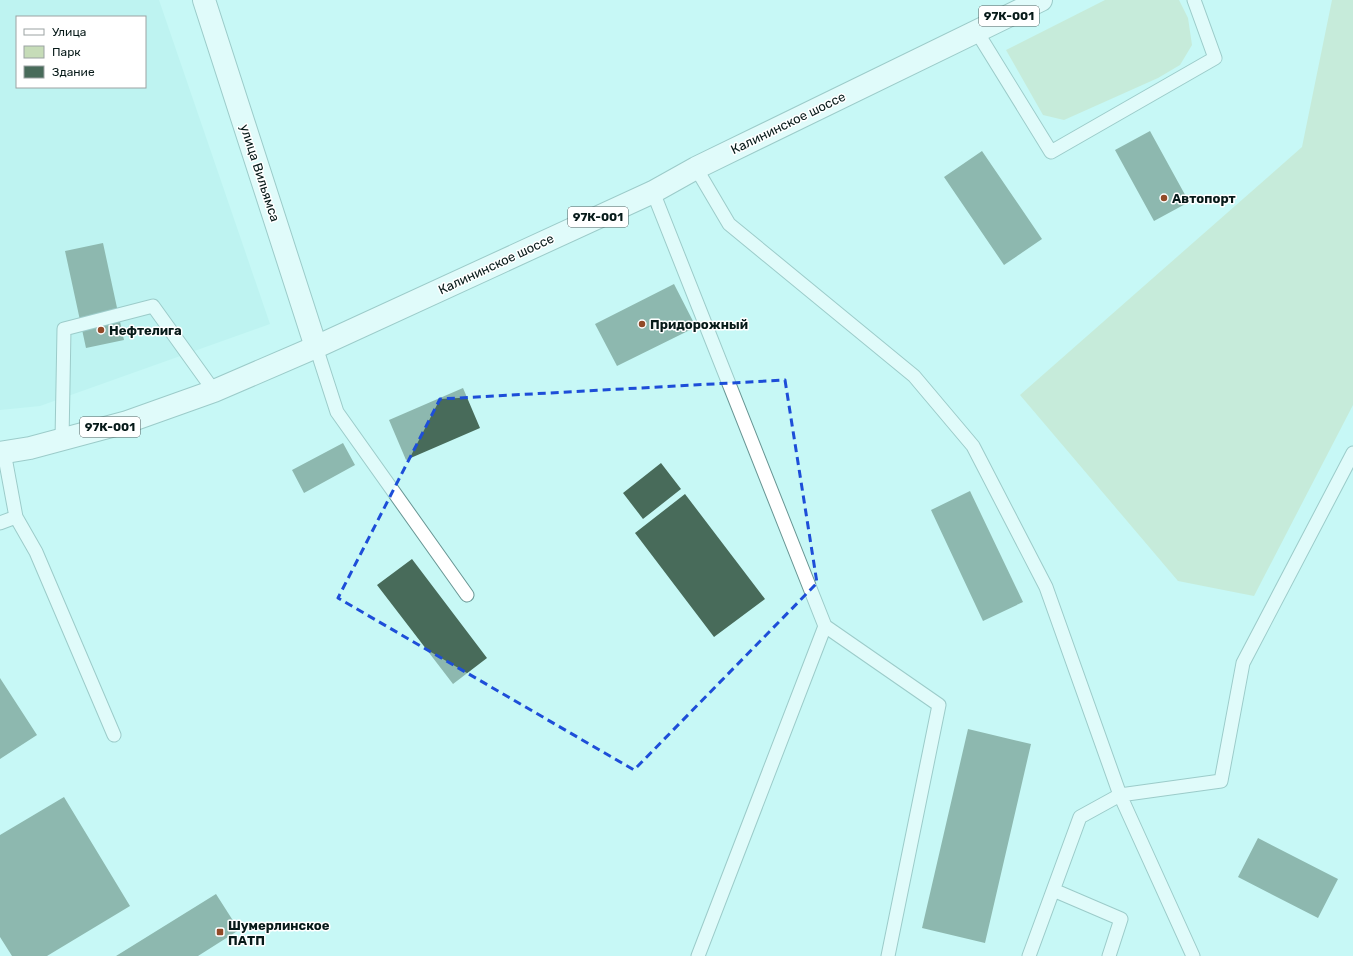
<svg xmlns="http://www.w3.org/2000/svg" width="1353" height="956" viewBox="0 0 1353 956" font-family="Rubik,sans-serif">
<rect width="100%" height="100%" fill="#c7f8f5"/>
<path fill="#b3eeeb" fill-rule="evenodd" d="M0,0H159L270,324L40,406L0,410ZM17,17H145V87H17Z"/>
<path fill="#c6dcb8" d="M1105,0H1179L1188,18L1192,45L1180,65L1158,78L1064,120L1043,115L1006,50Z
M1332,0H1353V405L1254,596L1178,581L1020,395L1302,147Z"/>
<path fill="#486b5a" d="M1150,131L1189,202L1154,221L1115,150Z
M982,151L1042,239L1004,265L944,177Z
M103,243L124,340L86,348L65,251Z
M674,284L696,327L617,366L595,324Z
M463,388L480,428L406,460L389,420Z
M343,443L355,465L304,493L292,470Z
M661,463L681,489L643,519L623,493Z
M970,491L1023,602L983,621L931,510Z
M685,494L765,599L714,637L635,533Z
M412,559L487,658L453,684L377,585Z
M0,678L37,735L0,759Z
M968,729L1031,744L985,943L922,928Z
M64,797L130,906L47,956H12L0,937V835Z
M1258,838L1338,879L1318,918L1238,877Z
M216,894L239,930L198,956H116Z"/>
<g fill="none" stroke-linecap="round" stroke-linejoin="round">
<g stroke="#689694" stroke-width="15">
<path id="lane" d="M977,32L1051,152L1215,58L1194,0
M696,168L729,224L914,376L973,446L1046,587L1120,795L1193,956
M653,192L825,626L939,705L888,956
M316,347L337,412L467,595
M62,440L64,329L153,306L214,391
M16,517L36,552L114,735
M0,523L16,517L4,452
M1058,892L1121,919L1109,956
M698,956L825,626
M1029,956L1080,817L1120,795L1221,781L1243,663L1353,453"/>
</g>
<g stroke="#689694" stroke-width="24">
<path id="street" d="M204,0L316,347"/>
</g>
<g stroke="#689694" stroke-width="24">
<path id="primary" d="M0,453L30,448L127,422L214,391L316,347L653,192L696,168L1041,0"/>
</g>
<use href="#lane" stroke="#fff" stroke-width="13"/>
<use href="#street" stroke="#fff" stroke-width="22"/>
<use href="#primary" stroke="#fff" stroke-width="22"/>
</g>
<path d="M0 0H1353V956H0ZM785,380L817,583L634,770L338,598L440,399Z" fill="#c7f8f5" fill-opacity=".55" fill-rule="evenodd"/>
<path fill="none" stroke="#1d4ed8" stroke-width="3" stroke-dasharray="8 5" stroke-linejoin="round" d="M785,380L817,583L634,770L338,598L440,399Z"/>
<g fill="#924a28" stroke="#fff" stroke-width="1.5">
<circle cx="1164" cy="198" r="4"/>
<circle cx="642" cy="324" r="4"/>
<circle cx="101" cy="330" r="4"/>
<rect x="216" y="928" width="8" height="8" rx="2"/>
</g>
<g text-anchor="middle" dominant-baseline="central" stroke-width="3" stroke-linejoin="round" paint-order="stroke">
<g fill="#fff" stroke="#515f5e" stroke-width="1">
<rect x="979" y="6" width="60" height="20" rx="3"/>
<rect x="568" y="207" width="60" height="20" rx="3"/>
<rect x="80" y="417" width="60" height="20" rx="3"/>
</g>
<g font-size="12" font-weight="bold" fill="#071a19">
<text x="1009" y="16">97К-001</text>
<text x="598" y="217">97К-001</text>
<text x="110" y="427">97К-001</text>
</g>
<g font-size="13" fill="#071a19" stroke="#fff">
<text transform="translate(788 123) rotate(-26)">Калининское шоссе</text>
<text transform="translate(260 173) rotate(72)">улица Вильямса</text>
<text transform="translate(496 264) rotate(-25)">Калининское шоссе</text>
</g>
<g font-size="13" font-weight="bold" fill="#071a19" stroke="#fff" text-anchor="start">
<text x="1172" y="198">Автопорт</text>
<text x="650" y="324">Придорожный</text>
<text x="109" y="330">Нефтелига</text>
<text x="228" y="925">Шумерлинское<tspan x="228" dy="15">ПАТП</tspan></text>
</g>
</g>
<rect x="16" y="16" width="130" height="72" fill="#ffffff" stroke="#9ca3a3"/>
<rect x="24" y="29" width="20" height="6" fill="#ffffff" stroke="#9ca3a3"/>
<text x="52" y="36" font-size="12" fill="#071a19">Улица</text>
<rect x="24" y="46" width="20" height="12" fill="#c6dcb8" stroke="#9ca3a3"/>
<text x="52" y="56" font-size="12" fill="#071a19">Парк</text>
<rect x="24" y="66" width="20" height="12" fill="#486b5a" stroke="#9ca3a3"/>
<text x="52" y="76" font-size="12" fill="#071a19">Здание</text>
</svg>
